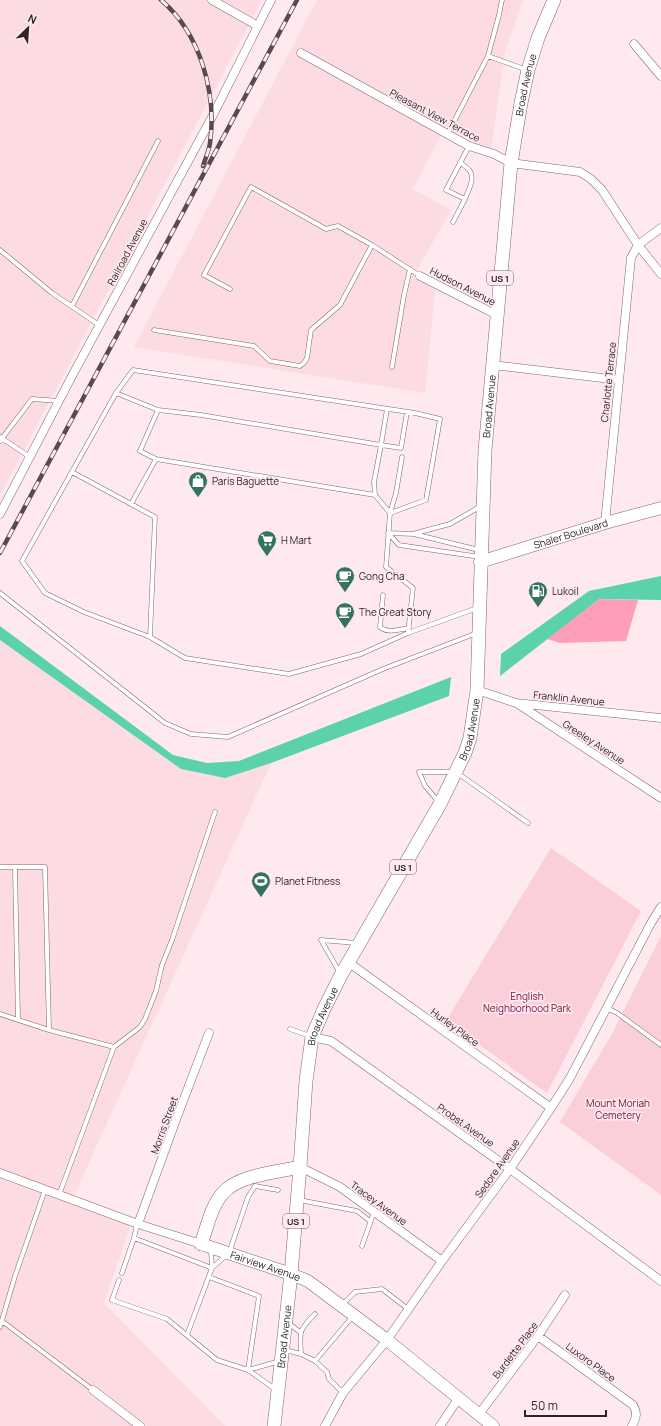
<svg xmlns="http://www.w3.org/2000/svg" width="661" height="1426" viewBox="0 0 661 1426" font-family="Manrope,sans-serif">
<rect width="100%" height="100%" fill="#fde9ee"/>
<path fill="#fcdbe3" d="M0,0H262L0,495Z
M317,0H523L505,52L491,150L446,126L413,189L451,210L413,277L435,289L425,393L134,347Z
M0,640L181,769L225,778L271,763L72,1200L132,1222L104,1303L225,1426H0Z"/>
<path fill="#facfda" d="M551,848L641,911L547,1093L446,1021Z
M661,936V1195L560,1122L613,1032Z"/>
<path fill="#ff9ebb" d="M599,599L638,600L626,641L560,643L547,639Z"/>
<path fill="#5bd1ac" d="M661,576V600L599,599L500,676L501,654L589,591Z
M0,626L173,755L207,763L239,761L451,677L449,696L271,763L225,778L181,769L0,640Z"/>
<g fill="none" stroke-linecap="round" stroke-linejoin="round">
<g stroke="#81656d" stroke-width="5">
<path id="lane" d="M488,56L527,70
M447,135L488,56L499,15L502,0
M460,162C463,165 468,168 470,171C475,180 468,191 465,199
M453,222L465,199L446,190L469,146
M0,250L52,293L99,325
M230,289L204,275L251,187L326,229L338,226L372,245L420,276
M72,306L158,141
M154,330L254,346L270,361L300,366L304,363L307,358L311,330L340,305L372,245
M392,367L404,295L410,269
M116,393L133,370L415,413L440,419L426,500L390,513
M158,410L201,415L381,445L387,409
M407,412L401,448L381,445L374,482L375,495L390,513L386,567L413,588L408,633
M0,437L30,457
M0,441L32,399L59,401
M72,472L131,504
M375,495L156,459L140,451L158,410L116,393L22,561L45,593L84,612L150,637L185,658L289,674L361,654L408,633L477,608
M390,513L396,493L402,457
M388,533L399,545L480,557
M388,533L414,534L479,550
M416,533L450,524L481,506
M0,593L165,723L191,734L228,737L383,669L477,633
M383,595L380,627C388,634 400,629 409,628
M150,637L155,517L131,504L156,459
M439,802L425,786L419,772H456L528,823
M0,867H45L49,1030L114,1047L59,1195
M15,867L18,1020
M321,940L340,973
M321,940L356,943
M607,1008L617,1013L661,1045
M0,1014L49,1030
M290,1029L310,1036
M114,1047L140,1027L145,1019L156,991L162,965L172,940L215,812
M299,1200L357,1211L370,1221
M134,1238L212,1268
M362,1246L374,1212
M212,1268L229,1253L248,1197L255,1186L278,1190
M122,1273L134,1238L137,1224
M209,1277L259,1296L248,1370
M119,1280L112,1300L167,1319L217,1360L248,1370L275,1389
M343,1304L355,1292L382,1289L408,1309
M2,1321L93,1390
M288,1323L300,1332
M0,1327L15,1276L45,1190
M187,1335L212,1268L211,1250
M285,1350L301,1354L315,1361L327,1372L329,1379L343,1393
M301,1354C300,1331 298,1331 315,1314
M315,1361L353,1316
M248,1370L280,1361"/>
</g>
<g stroke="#81656d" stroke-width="9">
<path id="street" d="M212,0L258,26
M634,44L661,76
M301,53L469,146L494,154L511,163L580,172L591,179L602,190L638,245L661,274
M420,276L497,315
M493,365L619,380
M0,514L72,376L212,117L271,0
M605,523L631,258L638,245L661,228
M477,690L516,703L661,718
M518,704L661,798
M348,962L551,1108
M312,1037L331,1041L510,1169L661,1281
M300,1167L340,1187L442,1261
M0,1173L138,1224L201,1244
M138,1224L177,1117L209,1033
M538,1336L633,1405C638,1413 636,1418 632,1426
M93,1390L140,1426
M479,1414L538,1336L565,1295
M325,1426L343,1393L387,1340L442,1261L510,1169L551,1108L570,1078L651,923L661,907
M440,1426L458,1399"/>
</g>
<g stroke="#81656d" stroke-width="13">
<g id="secondary">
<path id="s1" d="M480,562L605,523L661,508"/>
<path id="s2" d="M201,1244L291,1274L308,1281L387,1340L493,1426"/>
</g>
</g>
<g stroke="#81656d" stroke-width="14">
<g id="primary">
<path d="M201,1244C207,1228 211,1206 223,1193C238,1175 278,1172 300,1167"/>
<path id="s3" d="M274,1426L291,1274L300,1167L306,1081L312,1037L324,1009L341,975L440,804L465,753L470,738L477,690L485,450L511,163L521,103L528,70L538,38L554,0"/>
</g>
</g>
<use href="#lane" stroke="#fff" stroke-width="4"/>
<use href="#street" stroke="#fff" stroke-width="8"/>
<use href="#secondary" stroke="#fff" stroke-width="12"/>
<use href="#primary" stroke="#fff" stroke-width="13"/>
<g stroke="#584a4e" stroke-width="4.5">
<path id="rail" d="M161,0C200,33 217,93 210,143C209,151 205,159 203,166
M0,553L297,0"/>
</g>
<use href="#rail" stroke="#fde9ee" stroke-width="3" stroke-dasharray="9" stroke-linecap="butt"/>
</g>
<defs>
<g id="shop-pin" transform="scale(1)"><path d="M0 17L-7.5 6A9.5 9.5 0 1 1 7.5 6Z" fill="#35735f" stroke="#fde9ee"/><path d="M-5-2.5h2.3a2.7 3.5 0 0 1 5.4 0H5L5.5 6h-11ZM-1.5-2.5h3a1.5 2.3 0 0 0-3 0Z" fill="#fff"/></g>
<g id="supermarket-pin" transform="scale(1)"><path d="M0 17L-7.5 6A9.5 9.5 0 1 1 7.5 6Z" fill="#35735f" stroke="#fde9ee"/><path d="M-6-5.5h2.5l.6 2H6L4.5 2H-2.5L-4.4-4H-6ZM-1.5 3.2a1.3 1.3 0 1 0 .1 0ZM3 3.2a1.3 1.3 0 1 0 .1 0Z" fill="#fff"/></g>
<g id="cafe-pin" transform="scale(1)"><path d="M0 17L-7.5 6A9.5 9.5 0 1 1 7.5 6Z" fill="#35735f" stroke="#fde9ee"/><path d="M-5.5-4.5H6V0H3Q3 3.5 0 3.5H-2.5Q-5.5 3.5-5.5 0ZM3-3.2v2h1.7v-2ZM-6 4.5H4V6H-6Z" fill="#fff"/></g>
<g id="fuel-pin" transform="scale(1)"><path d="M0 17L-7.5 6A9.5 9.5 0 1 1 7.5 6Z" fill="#35735f" stroke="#fde9ee"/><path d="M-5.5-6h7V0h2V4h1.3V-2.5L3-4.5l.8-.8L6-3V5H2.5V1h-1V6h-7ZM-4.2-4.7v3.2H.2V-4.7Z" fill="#fff"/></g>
<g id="stadium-pin" transform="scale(1)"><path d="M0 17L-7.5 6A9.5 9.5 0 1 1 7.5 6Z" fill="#35735f" stroke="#fde9ee"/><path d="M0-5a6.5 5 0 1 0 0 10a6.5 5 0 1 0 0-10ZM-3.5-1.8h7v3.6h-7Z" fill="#fff"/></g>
</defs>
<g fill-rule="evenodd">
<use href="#shop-pin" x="198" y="481"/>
<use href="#supermarket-pin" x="267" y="540"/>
<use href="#cafe-pin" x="345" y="576"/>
<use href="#fuel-pin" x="538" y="591"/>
<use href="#cafe-pin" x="345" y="612"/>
<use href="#stadium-pin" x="261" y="881"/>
</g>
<g text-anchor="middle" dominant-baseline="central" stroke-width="3.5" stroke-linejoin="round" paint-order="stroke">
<g fill="#fde9ee" stroke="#6e5f63" stroke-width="1">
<rect x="487" y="271" width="26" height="14" rx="3"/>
<rect x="390" y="860" width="26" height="14" rx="3"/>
<rect x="283" y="1214" width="26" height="14" rx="3"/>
</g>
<g font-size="9" font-weight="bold" fill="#302428">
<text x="500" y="278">US 1</text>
<text x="403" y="867">US 1</text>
<text x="296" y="1221">US 1</text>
</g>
<g font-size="10" fill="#302428" stroke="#fde9ee">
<text stroke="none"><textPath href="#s3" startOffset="1386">Broad Avenue</textPath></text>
<text transform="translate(435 115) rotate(28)">Pleasant View Terrace</text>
<text transform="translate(127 252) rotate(-62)">Railroad Avenue</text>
<text transform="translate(463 286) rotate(27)">Hudson Avenue</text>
<text transform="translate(608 382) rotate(-84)">Charlotte Terrace</text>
<text stroke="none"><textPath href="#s3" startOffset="1062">Broad Avenue</textPath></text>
<text stroke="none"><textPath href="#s1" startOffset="95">Shaler Boulevard</textPath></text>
<text transform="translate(569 698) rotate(6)">Franklin Avenue</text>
<text stroke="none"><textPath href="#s3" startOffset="738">Broad Avenue</textPath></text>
<text transform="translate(594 742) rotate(33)">Greeley Avenue</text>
<text stroke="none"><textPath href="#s3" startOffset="414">Broad Avenue</textPath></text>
<text transform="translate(455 1027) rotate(36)">Hurley Place</text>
<text transform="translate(164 1125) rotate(-70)">Morris Street</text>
<text transform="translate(466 1125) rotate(35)">Probst Avenue</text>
<text transform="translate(497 1168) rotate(-55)">Sedore Avenue</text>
<text transform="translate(379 1203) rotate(36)">Tracey Avenue</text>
<text stroke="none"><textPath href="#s2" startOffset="68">Fairview Avenue</textPath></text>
<text stroke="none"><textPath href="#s3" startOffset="90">Broad Avenue</textPath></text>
<text transform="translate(515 1350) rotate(-53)">Burdette Place</text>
<text transform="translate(591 1362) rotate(36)">Luxoro Place</text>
</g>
<g font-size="10" fill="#302428" stroke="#fde9ee" text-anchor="start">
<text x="212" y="481">Paris Baguette</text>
<text x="281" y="540">H Mart</text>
<text x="359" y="576">Gong Cha</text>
<text x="552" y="591">Lukoil</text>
<text x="359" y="612">The Great Story</text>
<text x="275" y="881">Planet Fitness</text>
</g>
<g font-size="10" fill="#810e43" stroke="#fde9ee">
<text x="527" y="996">English<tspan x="527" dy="12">Neighborhood Park</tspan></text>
<text x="618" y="1103">Mount Moriah<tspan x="618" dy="12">Cemetery</tspan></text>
</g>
</g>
<g transform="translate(28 28) rotate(25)" stroke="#fde9ee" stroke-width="3" paint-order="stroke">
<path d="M0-3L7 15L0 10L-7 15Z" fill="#302428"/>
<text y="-6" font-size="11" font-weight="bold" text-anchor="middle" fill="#302428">N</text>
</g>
<path d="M525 1410v6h81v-6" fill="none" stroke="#302428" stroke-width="2"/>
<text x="531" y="1410" font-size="12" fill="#302428" stroke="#fde9ee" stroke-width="3" paint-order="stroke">50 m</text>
</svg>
